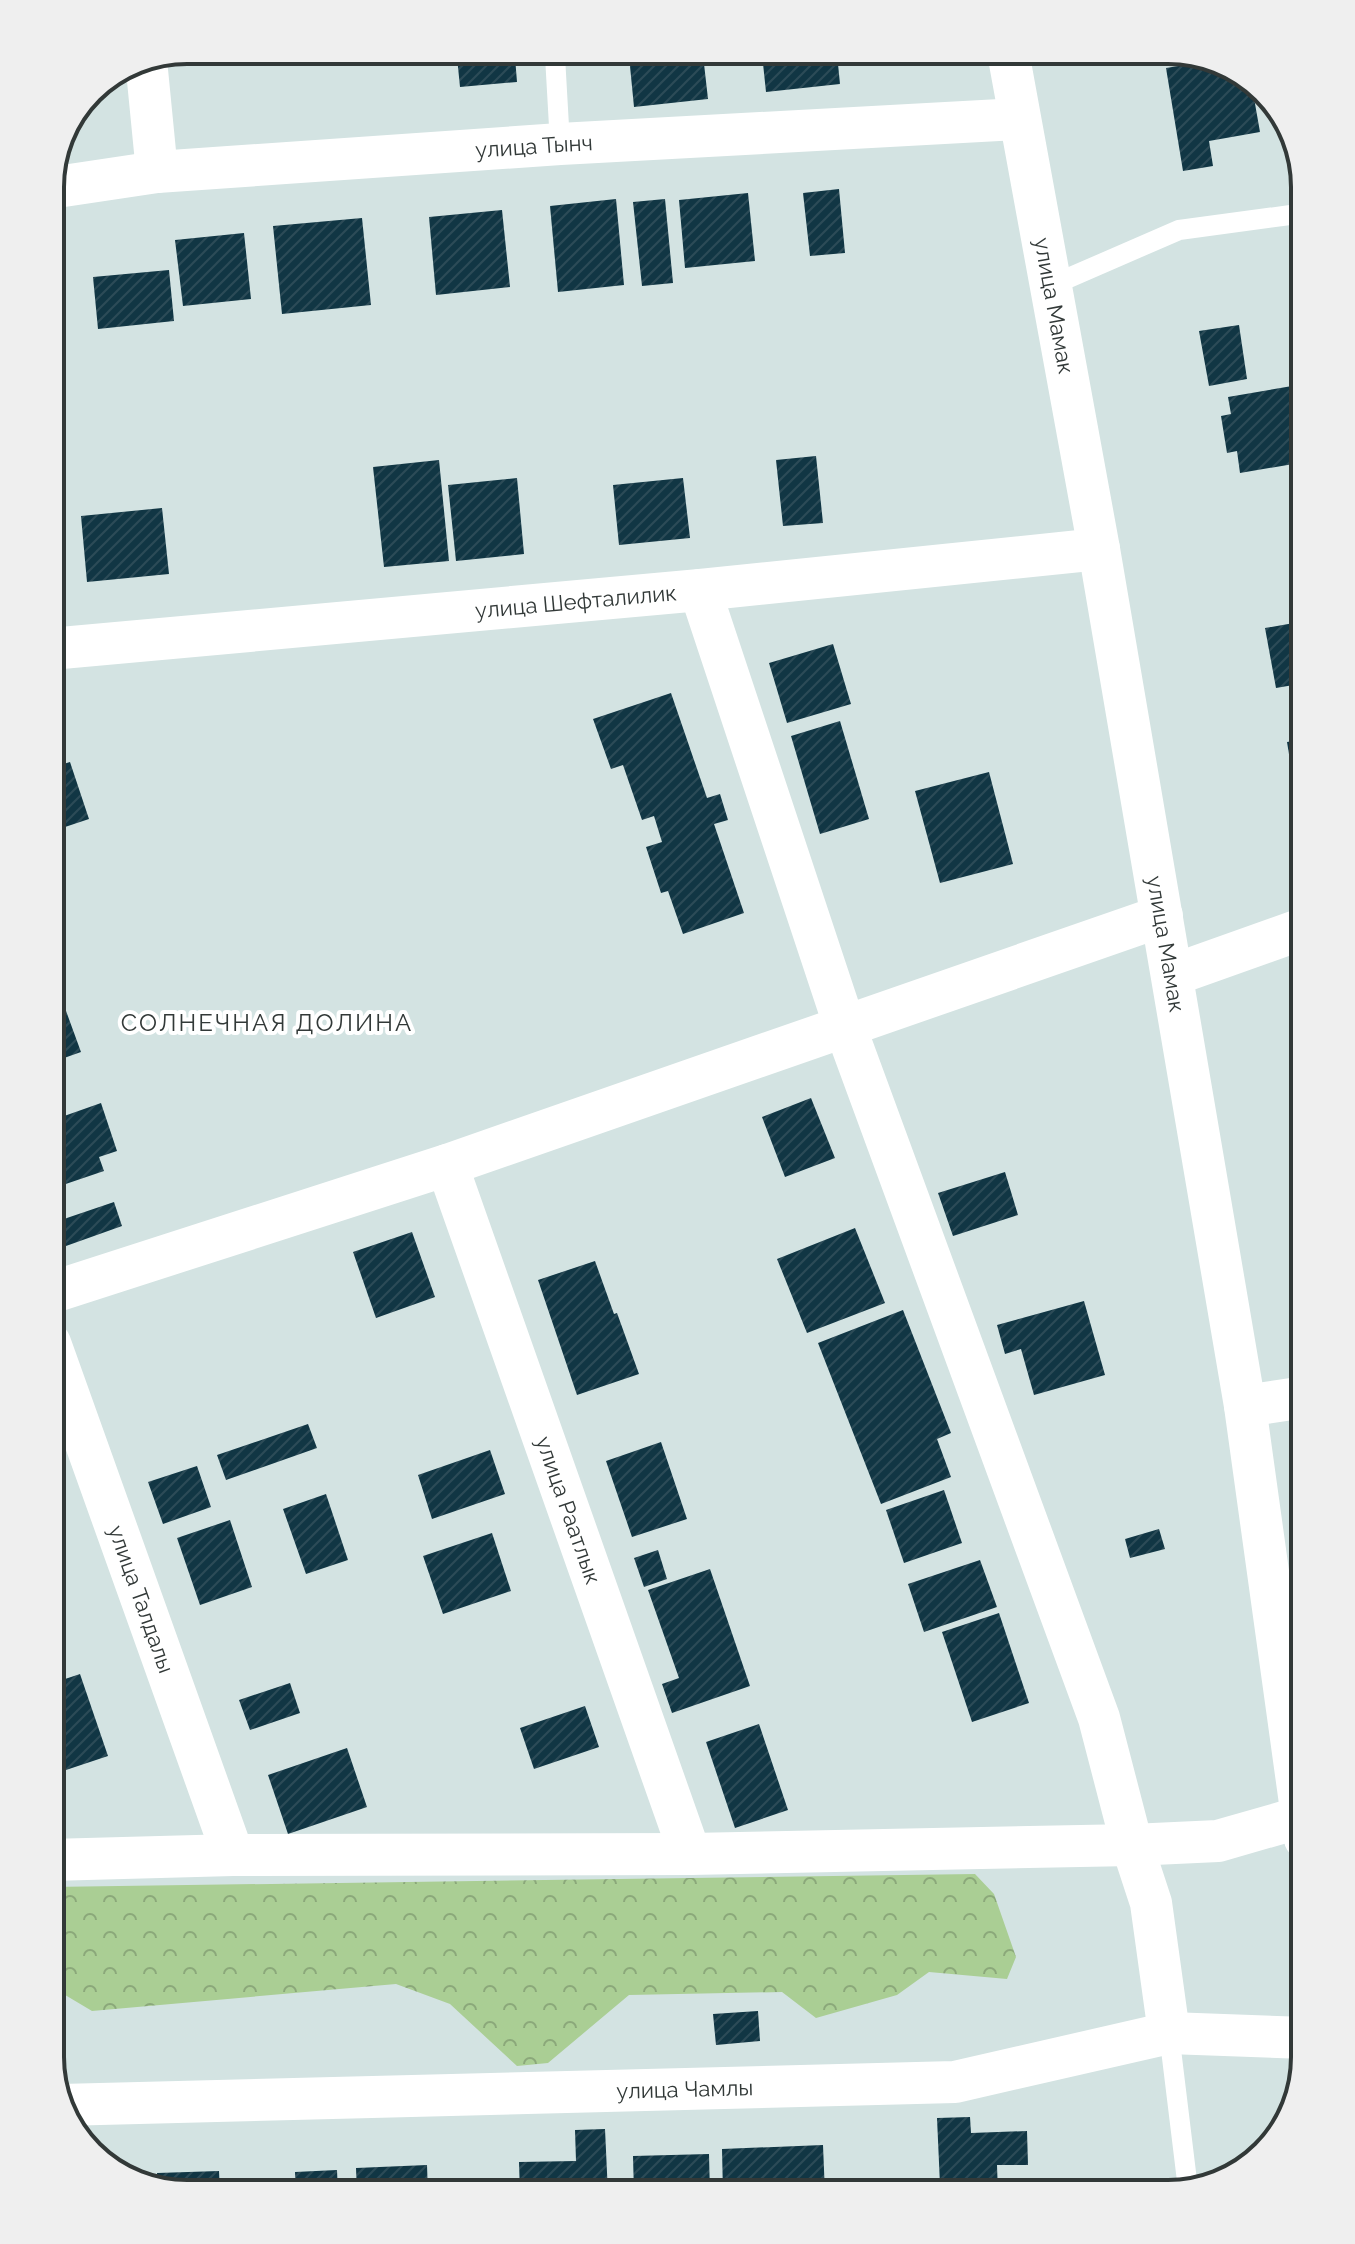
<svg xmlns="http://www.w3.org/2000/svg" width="1355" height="2244" viewBox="0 0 1355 2244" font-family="Raleway,sans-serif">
<defs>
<pattern id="forest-crowns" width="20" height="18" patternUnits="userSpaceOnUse" patternTransform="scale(2)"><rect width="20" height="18" fill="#aace94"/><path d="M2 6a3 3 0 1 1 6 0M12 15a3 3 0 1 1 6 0" fill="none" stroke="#8ba87a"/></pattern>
<pattern id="building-hatch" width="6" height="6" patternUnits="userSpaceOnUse" patternTransform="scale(2)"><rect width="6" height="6" fill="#113644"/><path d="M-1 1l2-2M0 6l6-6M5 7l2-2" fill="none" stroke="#2c4b57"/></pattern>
</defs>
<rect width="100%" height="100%" fill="#d3e3e2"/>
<path fill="url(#forest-crowns)" d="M975,1874L994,1894L1016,1957L1007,1979L929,1972L897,1995L816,2018L782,1992L629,1995L548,2063L517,2066L450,2004L396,1984L92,2011L50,1986V1887Z"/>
<path fill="url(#building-hatch)" d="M762,54H837L840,84L766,92Z
M703,55L708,99L634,107L629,56Z
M457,57H515L517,82L460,87Z
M1209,61L1245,73L1251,81L1260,132L1209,141L1213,166L1183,171L1166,68Z
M839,189L845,253L810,256L803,193Z
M748,193L755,261L685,268L679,200Z
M616,199L624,285L558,292L550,206Z
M665,199L673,283L642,286L633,202Z
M502,210L510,287L436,295L429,217Z
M362,218L371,305L282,314L273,226Z
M244,233L251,299L183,306L175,240Z
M169,270L174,321L98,329L93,277Z
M1239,325L1247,379L1209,386L1199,331Z
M1292,386L1305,462L1240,473L1237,451L1227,453L1221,416L1231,414L1228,397Z
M816,456L823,523L783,526L776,460Z
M439,460L449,561L384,567L373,467Z
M517,478L524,554L456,561L448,485Z
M683,478L690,538L619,545L613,485Z
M162,508L169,574L87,582L81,516Z
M1305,621V683L1276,688L1265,628Z
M833,644L851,704L787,723L769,663Z
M671,693L707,798L720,794L728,820L714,824L744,913L683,934L668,891L661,893L646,847L662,842L654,816L642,820L623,765L611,769L593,719Z
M840,721L869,819L820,834L791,736Z
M1305,739V796L1296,797L1287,742Z
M70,762L89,819L50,832V768Z
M989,772L1013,864L940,883L915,791Z
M50,967L81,1052L50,1063Z
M811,1098L835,1158L785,1177L762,1117Z
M101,1103L117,1151L99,1157L104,1171L51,1189L50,1121Z
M1005,1172L1018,1215L953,1236L938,1193Z
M114,1202L122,1226L66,1246L58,1221Z
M855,1228L885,1303L807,1333L777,1259Z
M412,1232L435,1297L376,1318L353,1252Z
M595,1261L614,1314L617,1313L639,1374L577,1395L538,1280Z
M1084,1301L1105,1375L1034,1395L1021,1349L1005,1354L997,1325Z
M903,1310L951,1433L937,1439L951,1477L881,1504L818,1343Z
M308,1424L317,1448L226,1480L217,1455Z
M661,1442L687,1519L632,1537L606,1461Z
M490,1450L505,1494L432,1519L418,1475Z
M197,1466L211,1507L163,1524L148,1482Z
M944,1490L962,1543L904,1563L886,1510Z
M326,1494L348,1560L306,1574L283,1509Z
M230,1520L252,1587L200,1605L177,1538Z
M1159,1529L1165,1549L1130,1558L1125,1539Z
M492,1533L511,1591L443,1614L423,1556Z
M658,1550L667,1579L644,1587L634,1558Z
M980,1560L997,1607L924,1632L908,1584Z
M710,1569L750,1686L672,1713L662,1684L679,1678L648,1590Z
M999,1613L1029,1703L972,1722L942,1632Z
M80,1674L108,1756L51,1775L50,1684Z
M290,1683L300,1713L250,1730L239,1700Z
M585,1706L599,1747L534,1769L520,1728Z
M759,1724L788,1810L735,1828L706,1742Z
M347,1748L367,1807L288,1834L268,1775Z
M758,2011L760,2041L716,2045L713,2014Z
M970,2117L971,2133L1027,2131L1028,2165H997L998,2194H964V2184L940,2185L937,2118Z
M605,2129L608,2194H520L519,2162L576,2161L575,2130Z
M823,2145L825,2194H723L722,2149Z
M709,2154L710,2194H634L633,2156Z
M427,2165L428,2194H357L356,2168Z
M337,2170L338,2194H296L295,2172Z
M219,2171L220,2194H178L158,2187L157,2173Z"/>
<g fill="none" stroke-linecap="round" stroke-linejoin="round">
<path stroke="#fff" stroke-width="20" d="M555,56L560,144
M1050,286L1179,230L1305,213
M1169,2033L1188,2189"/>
<g stroke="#fff" stroke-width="42">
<path id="s1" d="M1008,52L1099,549L1245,1406L1305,1839"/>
<path d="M146,60L157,172"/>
<path id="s2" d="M50,188L157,172L560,144L1019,119"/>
<path d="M700,590L844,1024L1099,1718L1132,1845L1151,1903L1169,2033"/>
<path id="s3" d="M50,649L700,590L1099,549"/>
<path d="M1173,975L1305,928"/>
<path id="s4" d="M447,1165L690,1854"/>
<path d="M50,1293L447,1165L1162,916"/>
<path id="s5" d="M50,1343L233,1855"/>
<path d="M1245,1406L1305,1397"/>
<path d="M50,1860L233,1855L690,1854L1132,1845L1218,1841L1305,1816"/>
<path id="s6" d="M61,2105L955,2082L1169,2033L1305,2038"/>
</g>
</g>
<g text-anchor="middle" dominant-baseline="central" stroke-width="8" stroke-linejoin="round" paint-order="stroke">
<g font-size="22" fill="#323938" stroke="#fff">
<text stroke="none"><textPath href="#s2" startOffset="486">улица Тынч</textPath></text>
<text stroke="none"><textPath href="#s1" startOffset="258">улица Мамак</textPath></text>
<text stroke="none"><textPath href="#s3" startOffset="528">улица Шефталилик</textPath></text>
<text stroke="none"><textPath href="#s1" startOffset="906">улица Мамак</textPath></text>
<text stroke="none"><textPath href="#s4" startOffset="366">улица Раатлык</textPath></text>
<text stroke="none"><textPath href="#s5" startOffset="272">улица Талдалы</textPath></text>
<text stroke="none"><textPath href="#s6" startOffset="624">улица Чамлы</textPath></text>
</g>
<g font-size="24" letter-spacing="2" fill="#323938" stroke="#fff">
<text x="267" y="1022">СОЛНЕЧНАЯ ДОЛИНА</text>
</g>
</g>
<path d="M0 0H1355V2244H0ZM187 64H1168A123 123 0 0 1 1291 187V2057A123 123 0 0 1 1168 2180H187A123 123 0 0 1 64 2057V187A123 123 0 0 1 187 64Z" fill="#efefef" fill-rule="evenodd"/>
<path fill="none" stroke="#323938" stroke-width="4" d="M187 64H1168A123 123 0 0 1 1291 187V2057A123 123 0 0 1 1168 2180H187A123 123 0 0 1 64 2057V187A123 123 0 0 1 187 64Z"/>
</svg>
